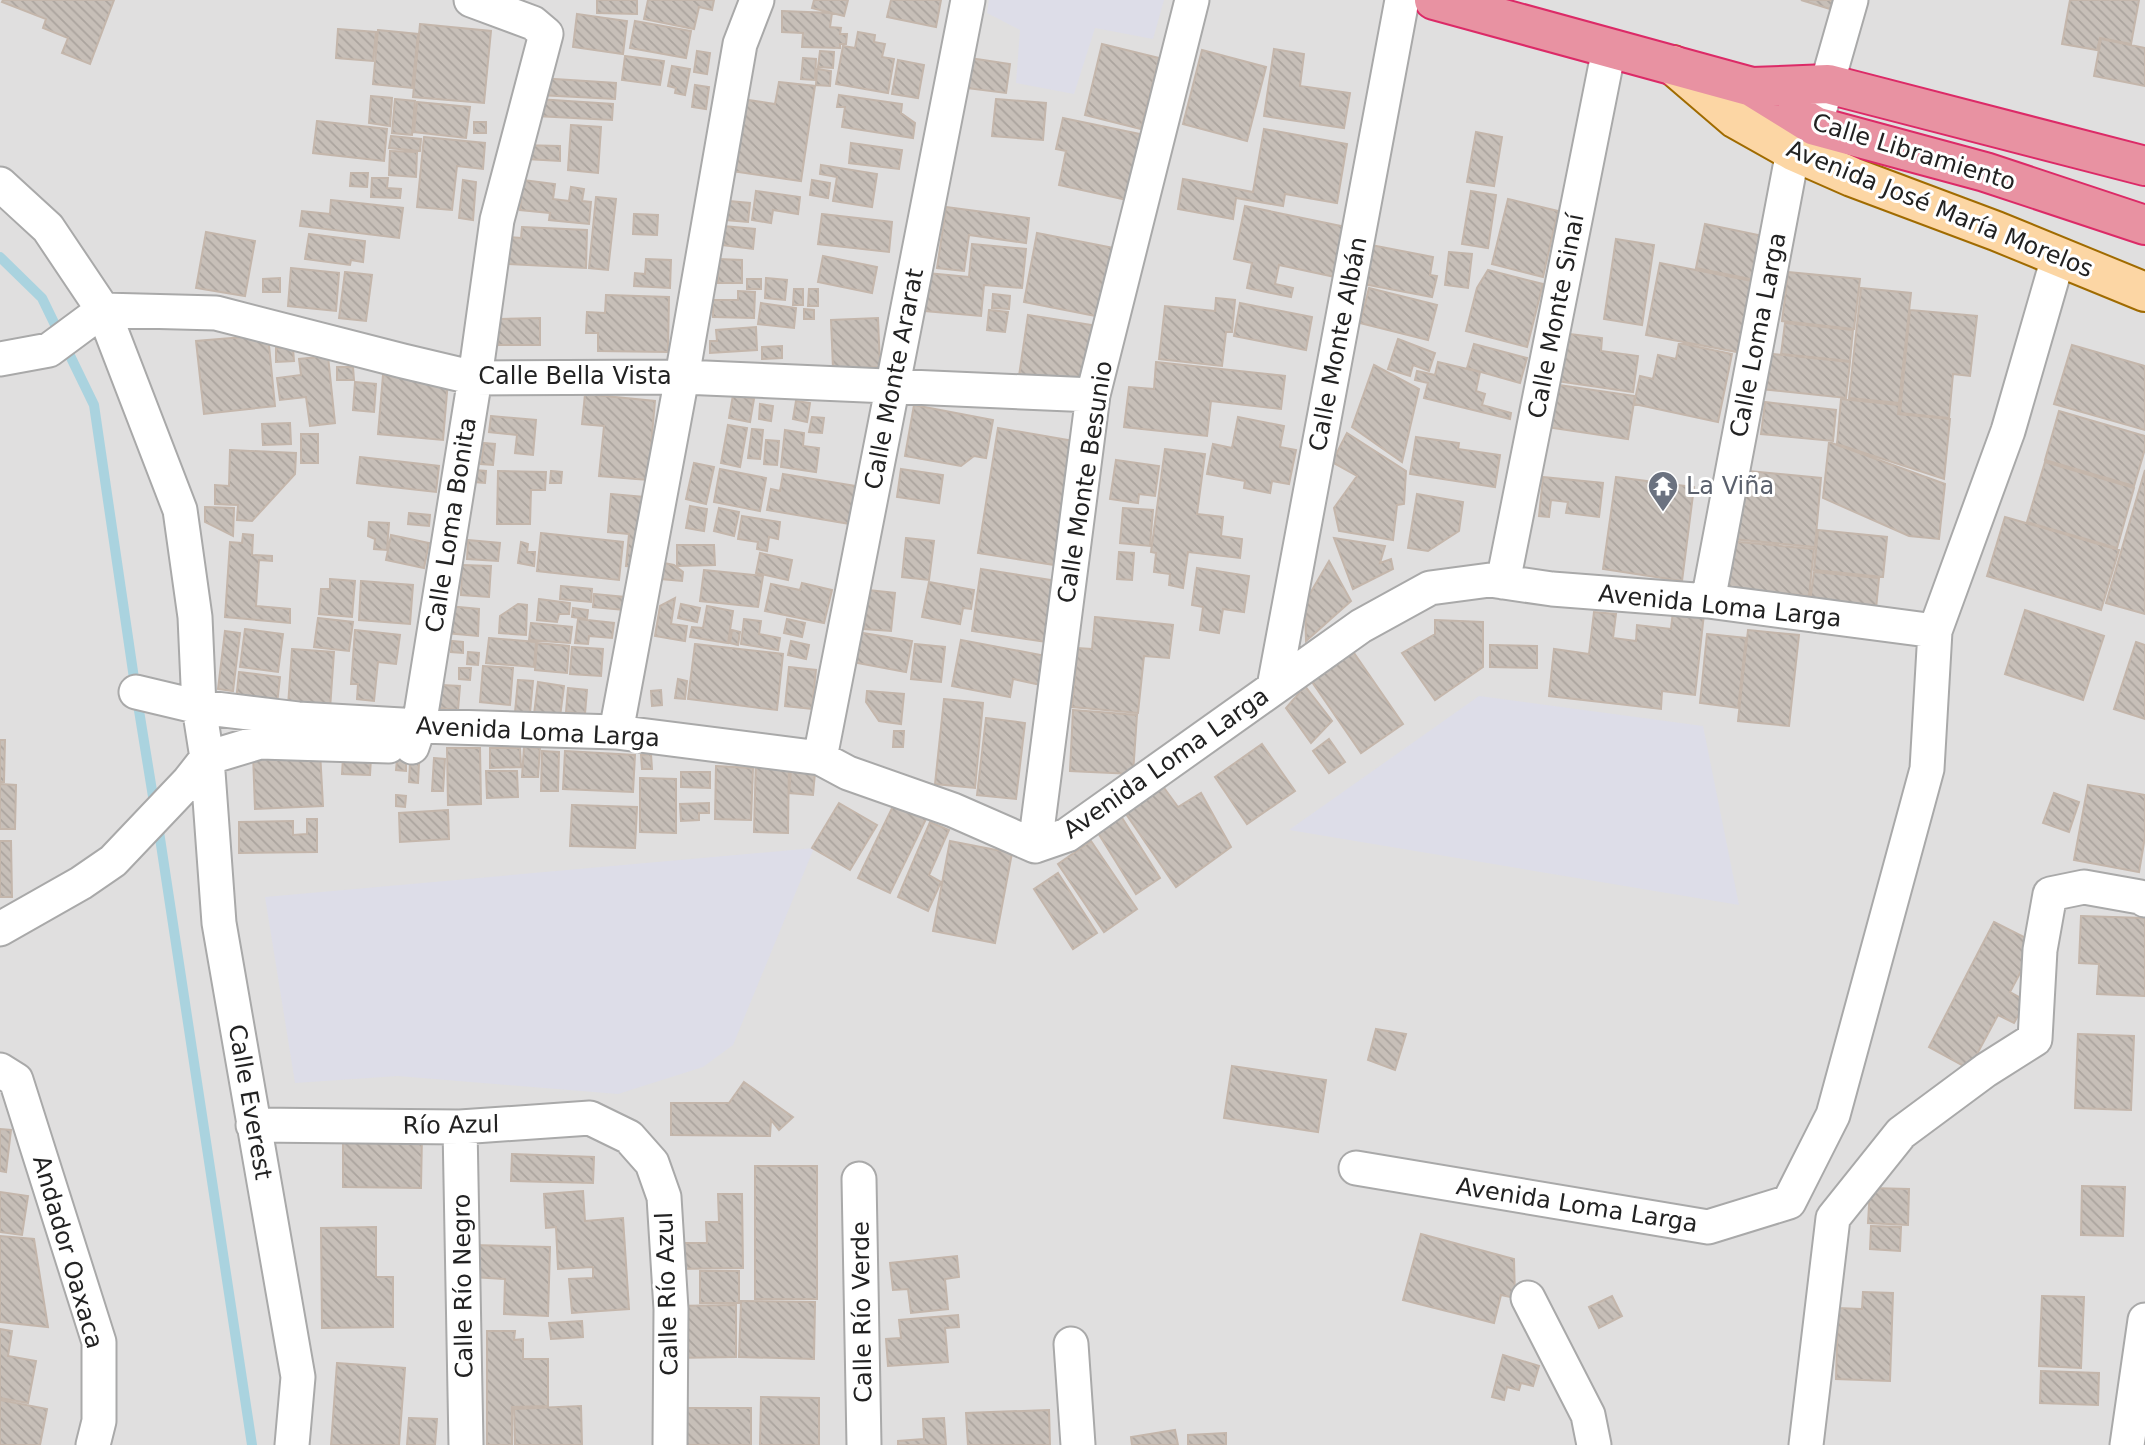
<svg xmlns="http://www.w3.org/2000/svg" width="2145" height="1445" viewBox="0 0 2145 1445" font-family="'DejaVu Sans',sans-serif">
<defs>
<pattern id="building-back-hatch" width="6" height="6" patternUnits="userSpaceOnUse" patternTransform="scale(1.75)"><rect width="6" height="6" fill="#c7bfb8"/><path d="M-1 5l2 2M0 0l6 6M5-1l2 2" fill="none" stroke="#aba49e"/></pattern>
</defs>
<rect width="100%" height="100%" fill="#f2efe9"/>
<path fill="#e0dfdf" d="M0,0H2145V1445H0Z"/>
<path fill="#dddde8" d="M989,0H1164L1153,39L1095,28L1074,94L1016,83L1020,30L987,13Z
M1479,696L1703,726L1739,905L1289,830Z
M814,848L733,1045L703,1067L618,1094L398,1076L295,1083L265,897Z"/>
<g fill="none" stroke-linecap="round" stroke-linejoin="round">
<path stroke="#aad3df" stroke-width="10" d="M0,257L42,298L94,405L136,692L155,809
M158,825L252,1445"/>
</g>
<path fill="url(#building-back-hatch)" stroke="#c4b6ab" stroke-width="2" d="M3,0H114L90,64L62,53L68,38L43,28L46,19L2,2Z
M597,0H637V14L597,13Z
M648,0H714L712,10L699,7L694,29L644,19Z
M814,0H848L844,16L812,8Z
M891,0H941L936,27L887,17Z
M1801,0H1833L1830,9Z
M2070,0H2139L2131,44L2100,38L2097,50L2062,44Z
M782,11L832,13L830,27L841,28L840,34H847L846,44H840V48L802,47L803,33L782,32Z
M577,14L627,21L623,54L573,47Z
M635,21L691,31L686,58L630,48Z
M420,24L491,31L484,103L413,97Z
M338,29L376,32L373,61L336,58Z
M378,30L418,34L412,88L373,84Z
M858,32L875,35L874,42L885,44L882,57L894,59L888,93L836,84L843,46L855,48Z
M2101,39L2145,48V86L2094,76Z
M1102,44L1159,58L1141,129L1085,115Z
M1274,49L1304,54L1300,86L1350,93L1344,128L1264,116Z
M1202,50L1266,67L1247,141L1183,124Z
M697,51L710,53L707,74L694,72Z
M820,51L834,52L833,68L818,67Z
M625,56L664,61L660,85L622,80Z
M803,58L816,59L815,80L801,79Z
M970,58L1010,64L1006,93L966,88Z
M898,60L924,65L918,98L892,94Z
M672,66L690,69L685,95L675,93L676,88L668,86Z
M817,69L831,71L830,86L816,85Z
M539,78L616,83L615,99L539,95Z
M779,82L815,86L801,181L731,171L741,99L775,104Z
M695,85L709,87L706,109L692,107Z
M839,95L902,104L901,113L915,123L913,138L842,127L845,107H837Z
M371,96L392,98L390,126L369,123Z
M395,99L415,101L412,135L392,133Z
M537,99L613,104L612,120L536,116Z
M996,99L1046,103L1043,140L992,136Z
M417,102L470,107L466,138L414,132Z
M1063,118L1140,134L1127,200L1059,185L1066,151L1056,149Z
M317,121L387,129L384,161L313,153Z
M474,122H486V133H474Z
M571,125L601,127L598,173L568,170Z
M1264,129L1347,144L1337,203L1285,194L1283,206L1236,198L1233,219L1178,209L1183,179L1253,192Z
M1476,132L1502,137L1494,186L1467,182Z
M391,136L421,139L420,151L389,148Z
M424,137L485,143L483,169L457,166L452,210L417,207Z
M851,143L902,150L899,169L849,163Z
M518,145L560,146V161L526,159Z
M390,151L417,152L416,177L389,175Z
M821,165L877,174L872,207L833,201L837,177L820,174Z
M351,173H368L367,187L350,186Z
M372,178H388L387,188L401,189L400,198L371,197Z
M463,180L476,182L473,220L459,218Z
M523,180L555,184L553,199L569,201L571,187L584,189L582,201L591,202L589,224L549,220L550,213L520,210Z
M812,180L830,183L828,198L810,195Z
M756,191L800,197L798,214L773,210L771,223L752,220Z
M1471,191L1496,195L1488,248L1462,244Z
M596,197L616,199L608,270L589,268Z
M1508,199L1558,211L1543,277L1492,264Z
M331,200L403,208L399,238L300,226L302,211L330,214Z
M729,201L750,203L748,222L726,220Z
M1245,206L1346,227L1335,277L1279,265L1275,284L1293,288L1291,297L1247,288L1252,263L1234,259Z
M946,207L1029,218L1026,243L969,235L964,271L937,268Z
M634,214L658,215L657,235L633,234Z
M822,214L892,222L889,252L818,244Z
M1705,224L1763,236L1755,280L1696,268Z
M723,226L755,229L753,249L721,245Z
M522,227L587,230L586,268L508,264L510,237L521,238Z
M206,232L255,241L245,296L196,288Z
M1037,233L1119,249L1106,318L1024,302Z
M309,234L365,241L363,262L351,260L350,265L305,259Z
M1616,239L1654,245L1642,325L1604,319Z
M972,244L1026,249L1022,288L984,285L981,316L925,311L928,273L969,277Z
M1371,245L1433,257L1430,275L1437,276L1432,297L1363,284Z
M1449,252L1472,254L1468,288L1445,285Z
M823,256L877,267L872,293L818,282Z
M646,259L671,260L670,288L634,286L635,273L645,274Z
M718,259L742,260V283H718Z
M1660,263L1752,281L1737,352L1646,335Z
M291,268L339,273L336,311L288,306Z
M1488,270L1543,284L1527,347L1466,331L1477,288Z
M345,272L372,275L366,321L339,318Z
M1788,272L1860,279L1854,329L1782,321Z
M280,278V292H263V279Z
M766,278L787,280L785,300L765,298Z
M747,279H761V289H747Z
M1369,288L1437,305L1428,340L1360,323Z
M1861,288L1911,293L1899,403L1849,398Z
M794,289H803V305H793Z
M809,289H818V306H808Z
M738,291L755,292L754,318L713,317V300H738Z
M993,294L1010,296L1009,309L992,308Z
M606,295L669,297L668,352L598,351V333H586L587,312L605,313Z
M1216,298L1235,300L1232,332H1226L1222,366L1159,359L1165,306L1215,311Z
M761,303L796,308L794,328L758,324Z
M1240,303L1312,317L1306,350L1234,336Z
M804,309L814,310V319H804Z
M989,310L1008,312L1005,332L987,330Z
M1910,310L1977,316L1970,376L1953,374L1949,418L1900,413Z
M1028,315L1092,325L1082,386L1019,376Z
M540,318V345H498V319Z
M878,318L880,367L833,369L831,320Z
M1785,323L1853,330L1850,361L1781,354Z
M756,327L757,350L710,353V341H717L716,330Z
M1562,333L1602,338L1601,351L1638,356L1633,392L1556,381Z
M268,335L275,406L204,414L196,341Z
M1398,339L1435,353L1429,371L1413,365L1410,376L1388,369Z
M1679,343L1732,354L1718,422L1634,404L1640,376L1653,379L1658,355L1676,359Z
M1474,344L1527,358L1520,383L1467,368Z
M2072,345L2145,366V430L2054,404Z
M782,346V358L762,359V347Z
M276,348H293L294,361L276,362Z
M1764,353L1850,362L1846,398L1761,389Z
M328,356L335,423L310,426L306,397L280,400L277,378L301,375L299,359Z
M1156,362L1285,376L1281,409L1211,401L1207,436L1124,427L1129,387L1154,389Z
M1438,362L1480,372L1476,391L1485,394L1482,405L1511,413L1510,419L1424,398L1428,383L1415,380L1417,371L1435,375Z
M1374,365L1419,389L1402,462L1352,427Z
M337,367H353L354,380H337Z
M383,375L448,381L443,440L378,434Z
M355,382L376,384L374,412L353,410Z
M1552,384L1635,396L1628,439L1546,427Z
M585,394L655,401L648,480L599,476L604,426L582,424Z
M733,395L754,399L750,422L729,418Z
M1841,399L1899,405L1898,414L1950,419L1944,479L1837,444Z
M796,401L810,403L807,422L793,419Z
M1765,402L1836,410L1833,441L1761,434Z
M760,404L773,406L771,421L759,419Z
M914,405L993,420L986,458L974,456L961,466L905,456Z
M2059,411L2145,436V449L2134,486L2045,460Z
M491,416L536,420L533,455L515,453L517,435L489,432Z
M812,417L824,418L822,433L809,432Z
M1238,417L1284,426L1280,447L1296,450L1289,484L1272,481L1270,493L1244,488L1245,481L1207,474L1213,444L1232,448Z
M290,423L291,444L263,445L262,424Z
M728,425L747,428L740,467L721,463Z
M998,428L1080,442L1061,566L978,553Z
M752,429L763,430L760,459L748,458Z
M785,430L804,433L803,446L819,448L816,472L781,467Z
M1347,433L1406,471L1404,504L1397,505L1393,540L1339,531L1334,508L1357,476L1332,462Z
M301,434H318V463H301Z
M1416,437L1459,443L1458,449L1500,455L1495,487L1410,474Z
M766,440L779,441L777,465L764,464Z
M1829,442L1945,484L1939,539L1909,536L1823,498Z
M484,443L495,444L493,465L481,464Z
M1165,449L1205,454L1197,514L1223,517L1221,536L1242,539L1240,558L1188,552L1183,588L1169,585L1170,574L1154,572L1156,553L1151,552Z
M230,450L296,453L295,474L252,521L237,520L238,505L215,504V485L229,486Z
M360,457L439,466L436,492L357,483Z
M1116,460L1159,466L1155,496L1139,494L1138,503L1110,499Z
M2045,462L2134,488L2117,548L2027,522Z
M694,463L714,467L706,504L686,499Z
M720,469L766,478L760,511L714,502Z
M901,469L943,475L939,503L897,497Z
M475,470L486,471L485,483L474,482Z
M1738,470L1821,478L1815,547L1732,539Z
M2145,470V614L2106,603Z
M498,471L546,472L545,490H531L530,524H497Z
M551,471L562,472L561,483H550Z
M783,474L856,486L850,524L767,510L771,489L780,491Z
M1543,477L1603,483L1599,517L1566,513L1568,502L1551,500L1549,517L1539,516Z
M1616,477L1694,487L1682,581L1603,569Z
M611,494L644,497L638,567L626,566L629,534L608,532Z
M1417,494L1463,502L1459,531L1428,551L1408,548Z
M690,506L707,509L704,531L686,528Z
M205,507L234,508L233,536L205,522Z
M719,508L739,512L734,536L714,531Z
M1123,508L1153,510L1150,546L1120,543Z
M409,513L430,515L429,526L408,524Z
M742,516L780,522L778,539L769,537L767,551L757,549L758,542L738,539Z
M2005,517L2119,550L2101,610L1987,576Z
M369,522L389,523L387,550L374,549L375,539L368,536Z
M1818,530L1887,537L1883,577L1814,570Z
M541,533L623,542L619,580L537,571Z
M243,534L253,535L252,555L272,556V561L259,560L256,606L290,609V623L225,617L230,542L242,543Z
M391,535L429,543L424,568L386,560Z
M906,538L934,541L929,580L902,577Z
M1334,538L1385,546L1380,563L1391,559L1393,569L1353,589Z
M468,540L500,543L498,561L467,559Z
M1728,541L1814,549L1809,596L1724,587Z
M521,542L528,544L527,552H535L534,566L518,563Z
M677,545H714L715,565L677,566Z
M1119,552L1134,553L1132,580L1117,579Z
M760,553L792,560L788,580L756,573Z
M1329,561L1351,601L1306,641L1305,602Z
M664,563L674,565L683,572L682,581L661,579Z
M462,565L491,566L489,597L461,595Z
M1197,568L1249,576L1244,612L1223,609L1219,633L1200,630L1203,607L1192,605Z
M981,569L1064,582L1054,643L972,631Z
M704,570L763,576L758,607L700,601Z
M1814,572L1879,578L1876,609L1810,602Z
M330,579L355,581L352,617L319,614L321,589H330Z
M361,581L413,585L410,624L359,620Z
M929,582L974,590L971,609L963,608L960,624L922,617Z
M802,583L832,590L824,623L765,611L771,584L800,590Z
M561,586L592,589L591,602L560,599Z
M868,590L895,593L891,631L864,629Z
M594,594L625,597L624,610L593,607Z
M675,598L671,624L687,626L685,641L655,636L660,606Z
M539,599L570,603L569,614H559L557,622L537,620Z
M518,604L527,605L526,635L499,633L500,616Z
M681,604L700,608L697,622L678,618Z
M448,606L479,609L478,636L446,633Z
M707,606L733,611L728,643L690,637L692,627L703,628Z
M573,608L588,610L587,619L572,617Z
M2025,610L2104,636L2083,700L2005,674Z
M1673,611L1704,614L1695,695L1662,691L1661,709L1549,696L1554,649L1589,654L1594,612L1616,614L1613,638L1636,641L1637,625L1671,629Z
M1095,617L1173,625L1169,658L1144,656L1138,713L1072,707L1078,648L1092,649Z
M318,618L353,622L349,651L314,647Z
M578,619L614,623L612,638L589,636L588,644L575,643Z
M744,619L761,621L759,634L780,638L778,650L741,644Z
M787,619L805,623L802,637L784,633Z
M1435,620L1483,622V667L1435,700L1402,653L1435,634Z
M531,623L572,627L570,643L529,640Z
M245,629L283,634L278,672L240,667Z
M355,630L400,635L396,664L378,662L374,701L357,699L358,684H351Z
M732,630L740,632L738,645L730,643Z
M1748,630L1799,635L1789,726L1738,721Z
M225,631L240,633L233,691L218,689Z
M857,632L912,641L906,672L852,662Z
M1707,634L1746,638L1738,708L1700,703Z
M489,638L536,642L534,667L486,663Z
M961,640L1046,656L1041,685L1013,679L1010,697L952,686Z
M452,641L463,642V653L451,652Z
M791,641L809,645L806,659L788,655Z
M2136,642L2145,645V719L2114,709Z
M537,643L569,646L567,673L535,670Z
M695,644L783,654L777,710L688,699Z
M915,644L945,647L941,682L911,679Z
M1490,645L1537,646V668L1490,667Z
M572,647L603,649L601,676L570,674Z
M292,649L334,652L330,709L288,706Z
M1352,650L1403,724L1361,753L1310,679Z
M468,652L479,653L478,665L467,664Z
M483,666L513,668L510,705L480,702Z
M789,667L816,670L812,709L785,706Z
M459,668H471L470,680L459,679Z
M239,672L280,677L277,704L236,701Z
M678,679L687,681L685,699L675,698Z
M518,680L533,681L530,713L515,712Z
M538,682L564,686L560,717L534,714Z
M441,685L460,686L458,710L439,708Z
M1305,686L1332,721L1311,743L1286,708Z
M568,688L587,690L585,714L566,712Z
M661,690L662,705L652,706L651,691Z
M867,691L904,694L901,724L879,721L866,702Z
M944,699L983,703L975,788L935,784Z
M1073,710L1137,715L1133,774L1070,771Z
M986,718L1025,723L1016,799L977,795Z
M894,731H904L903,747H893Z
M1329,739L1345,762L1329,773L1313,751Z
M0,740H5L4,782H0Z
M1262,744L1295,791L1247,824L1215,777Z
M524,747L540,748L538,777H522Z
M447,748H480L481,804L448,805Z
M490,748H520L521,767L490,768Z
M320,751L323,806L255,809L253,754Z
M542,751L559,752L558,791H541Z
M565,751L635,755L633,792L563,789Z
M651,754L652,769H642L641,755Z
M343,757L371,758L370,775L342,774Z
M756,757L789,758L788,833L754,832Z
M434,758L445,759L443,791H432Z
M397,759L406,760V771L396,770Z
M792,759L816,761L813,795L789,793Z
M410,763H419L418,783L409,782Z
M716,766L753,768L751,820L715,819Z
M486,771H517L518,797L487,798Z
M681,772H710V788L681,787Z
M640,778L676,779V833L640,832Z
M0,784L16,785L15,829H0Z
M1162,785L1178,807L1201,793L1231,847L1176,887L1124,811Z
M2088,785L2145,795V837L2139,872L2074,860Z
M2054,793L2079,802L2069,832L2043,823Z
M396,795L406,796L405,807L396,806Z
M895,802L927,817L890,893L858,878Z
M709,803V813H699V820L681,821L680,804Z
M839,803L877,825L850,870L812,848Z
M572,805L637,807L635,848L570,846Z
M448,810L449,839L400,842L399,813Z
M1119,813L1160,878L1136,894L1095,828Z
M307,819H317V852L239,853V822L293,821V835L307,834Z
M930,822L949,830L929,875L941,882L928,911L898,897Z
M0,841H11L12,897H0Z
M950,841L1012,853L995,943L933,931Z
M1091,841L1137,909L1104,932L1058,864Z
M1058,873L1097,933L1073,949L1034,889Z
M2081,916L2145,918V996L2097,994L2099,964L2079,963Z
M1994,922L2036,943L2010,992L2026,1001L2014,1023L1998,1015L1969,1069L1929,1047Z
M1376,1029L1406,1034L1395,1070L1368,1060Z
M2078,1034L2134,1036L2131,1110L2075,1108Z
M1232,1066L1326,1080L1318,1132L1224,1118Z
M744,1082L793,1117L779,1130L771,1120L770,1136L671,1135V1103H729Z
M0,1129L11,1130L6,1172L0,1171Z
M343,1134L422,1135L421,1188L343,1187Z
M512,1154L594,1157L593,1183L511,1181Z
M755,1166H817V1299H755Z
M2082,1186L2125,1187L2123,1236L2081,1235Z
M1870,1188L1909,1189L1908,1225L1868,1223Z
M583,1191L585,1221L623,1218L629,1309L572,1313L569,1279L593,1278V1267L558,1269L556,1227L546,1228L544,1194Z
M0,1192L28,1196L22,1235L0,1232Z
M718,1194H742L743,1268L672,1269V1243H707L706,1222H719Z
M1871,1226L1901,1227L1900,1251L1870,1249Z
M376,1227V1277H393V1327L322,1328L321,1228Z
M1421,1234L1514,1259L1515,1298L1501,1295L1494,1323L1403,1300Z
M0,1236L34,1239L48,1327L0,1322Z
M474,1245L550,1247L548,1316L504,1314L505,1279L472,1277Z
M957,1256L959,1277L945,1279L948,1309L911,1313L908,1289L893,1290L890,1263Z
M700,1271H739V1303H700Z
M1863,1292L1893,1293L1890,1381L1836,1379L1838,1308L1862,1309Z
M1612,1296L1622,1316L1599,1328L1589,1307Z
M2042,1296L2084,1297L2081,1368L2039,1366Z
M741,1301L815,1302L814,1359L739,1357Z
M736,1305V1357L672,1358V1306Z
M958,1315L959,1327L945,1328L948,1362L888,1366L886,1339L901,1338L899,1320Z
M582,1321L583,1337L551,1339L549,1323Z
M0,1329L12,1331L8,1356L36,1361L28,1403L0,1398Z
M487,1331H515L514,1340L523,1339V1359H548V1406L512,1407V1445H487Z
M1503,1355L1539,1366L1533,1386L1521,1383L1519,1390L1507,1387L1504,1400L1492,1397Z
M337,1363L405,1368L399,1445H331Z
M2041,1371L2099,1373L2098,1405L2040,1403Z
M761,1397L819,1398V1445H760Z
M0,1400L47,1409L40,1445H0Z
M581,1406L582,1445H515L514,1409Z
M675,1408H751V1445H675Z
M1049,1410L1050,1445H968L966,1413Z
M409,1418L437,1419L435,1445H407Z
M944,1418L946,1445H898V1441L924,1439L923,1419Z
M1175,1430L1178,1445H1132L1131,1437Z
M1226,1433V1445H1188V1435Z"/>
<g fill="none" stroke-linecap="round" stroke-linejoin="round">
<g stroke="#a9a9a9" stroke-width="37">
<path id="street" d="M1815,126L1851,0
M0,184L48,228L103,310L180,510L195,617L199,707L207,758L219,923L298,1377L292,1445
M103,310L216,313L403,361L475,378L682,377L1093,395
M0,359L49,350L103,310
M1503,582L1609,49
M1708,601L1793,151
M1274,687L1402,0
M136,692L199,707L298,719L419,726L616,732L820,758L848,773L953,810L1035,846L1067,835L1361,626L1430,588L1490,580L1552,589L1708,601L1935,631
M616,732L682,377L740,44L757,0
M412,747L419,726L475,378L497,220L546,34L533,23L471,0
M820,758L968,0
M1035,846L1093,395L1192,0
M0,929L81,883L113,861L189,781L207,758L260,742L389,746
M0,1070L16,1080L99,1342V1421L93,1445
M253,1125L460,1127L590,1118L629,1137L652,1163L664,1197L671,1309L670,1445
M460,1127L466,1445
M1356,1168L1708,1227L1789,1202L1833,1115L1927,769L1935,631L2008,431L2058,258
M859,1179L864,1445
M1528,1298L1588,1415L1594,1445
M1071,1344L1078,1445
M1806,1445L1833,1218L1901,1133L1986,1070L2035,1039L2040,950L2050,894L2084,887L2140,897L2145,900
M2127,1445L2145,1320"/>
</g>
<g stroke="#a06b00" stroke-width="42">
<path id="primary" d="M1673,65L1736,119L1793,151L1852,177L1996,231L2145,292"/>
</g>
<g stroke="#dc2a67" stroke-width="42">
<path id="highway" d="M1434,0L1752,87L1815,126L1985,172L2145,225
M1752,87L1828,84L2145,166"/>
</g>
<use href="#street" stroke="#fff" stroke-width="33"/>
<use href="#primary" stroke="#fcd6a4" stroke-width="38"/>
<use href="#highway" stroke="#e892a2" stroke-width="38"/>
</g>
<defs>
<g id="temple-pin" transform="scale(1.575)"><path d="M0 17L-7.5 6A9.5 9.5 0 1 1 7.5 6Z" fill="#6b7280" stroke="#fff"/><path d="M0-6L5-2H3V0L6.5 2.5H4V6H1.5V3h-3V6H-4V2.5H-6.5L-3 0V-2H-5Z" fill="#fff"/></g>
</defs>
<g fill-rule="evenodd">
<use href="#temple-pin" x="1663" y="486"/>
</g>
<g text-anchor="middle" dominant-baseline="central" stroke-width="6" stroke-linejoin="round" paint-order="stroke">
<g font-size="24" fill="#222" stroke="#fff">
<text transform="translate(1914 152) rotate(17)">Calle Libramiento</text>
<text transform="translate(1940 209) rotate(22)">Avenida José María Morelos</text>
<text transform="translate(1556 316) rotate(-79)">Calle Monte Sinaí</text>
<text transform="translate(1758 335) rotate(-79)">Calle Loma Larga</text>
<text transform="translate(1338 344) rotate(-79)">Calle Monte Albán</text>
<text x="575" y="376">Calle Bella Vista</text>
<text transform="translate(894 379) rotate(-79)">Calle Monte Ararat</text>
<text transform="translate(1085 482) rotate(-81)">Calle Monte Besunio</text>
<text transform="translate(451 525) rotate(-81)">Calle Loma Bonita</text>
<text transform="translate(1720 606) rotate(6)">Avenida Loma Larga</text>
<text transform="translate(538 732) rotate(3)">Avenida Loma Larga</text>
<text transform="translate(1166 763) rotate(-35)">Avenida Loma Larga</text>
<text transform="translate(250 1102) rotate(80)">Calle Everest</text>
<text transform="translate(451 1125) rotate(-1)">Río Azul</text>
<text transform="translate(1577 1205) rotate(9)">Avenida Loma Larga</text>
<text transform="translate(68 1252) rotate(74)">Andador Oaxaca</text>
<text transform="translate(463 1286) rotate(-91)">Calle Río Negro</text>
<text transform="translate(667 1294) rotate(-92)">Calle Río Azul</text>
<text transform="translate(862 1312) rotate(-91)">Calle Río Verde</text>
</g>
<g font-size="24" fill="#5b616d" stroke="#fff" text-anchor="start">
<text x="1686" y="486">La Viña</text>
</g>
</g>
</svg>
